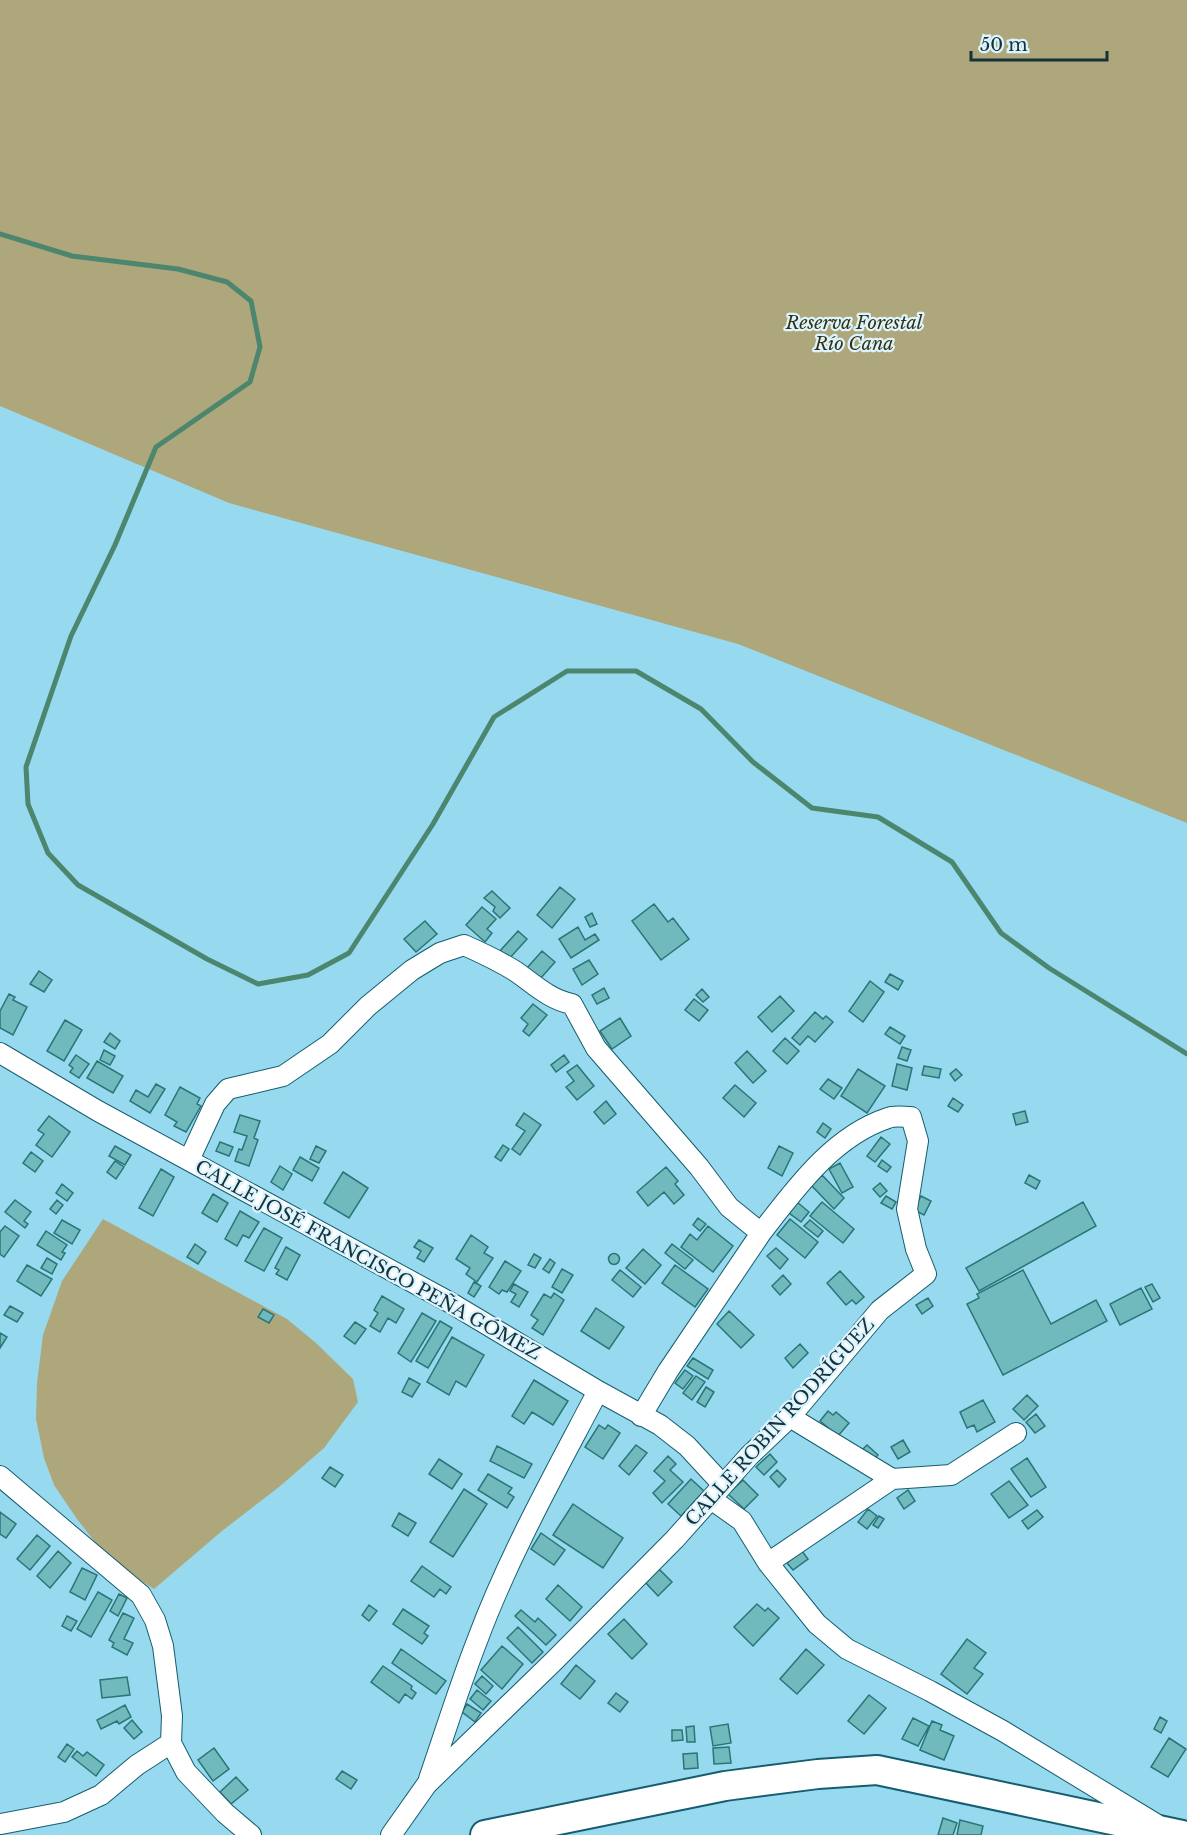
<svg xmlns="http://www.w3.org/2000/svg" width="1187" height="1835" viewBox="0 0 1187 1835" font-family="'Libre Baskerville',serif">
<rect width="100%" height="100%" fill="#97daef"/>
<path fill="#aea77c" d="M0,0H1187V823L738,644L229,503L0,406Z
M103,1219L287,1319L316,1343L353,1379L358,1402L324,1448L279,1487L222,1531L154,1589L129,1573L98,1546L77,1519L54,1485L44,1458L36,1419L37,1383L43,1335L62,1281Z"/>
<g fill="none" stroke-linecap="round" stroke-linejoin="round">
<path stroke="#4c866e" stroke-width="5" d="M0,234L72,256L178,269L227,282L251,301L260,347L250,382L156,447L115,545L71,636L26,767L28,804L48,853L78,885L207,959L258,984L308,975L349,953L433,824L494,717L567,671H636L701,709L753,762L812,808L878,817L952,862L1001,933L1049,968L1187,1054"/>
</g>
<path fill="#70b9bc" stroke="#297578" stroke-width="1.5" d="M560,887L575,899L552,928L537,915Z
M492,891L510,908L500,918L493,911L495,907L484,898Z
M654,904L668,922L673,918L689,939L661,960L632,921Z
M482,907L496,919L487,929L492,933L485,942L466,925Z
M592,913L597,924L590,927L585,917Z
M425,921L437,934L416,952L404,939Z
M578,927L585,940L595,934L599,940L571,958L559,939Z
M518,931L527,939L508,960L499,952Z
M542,951L555,962L540,979L527,968Z
M589,960L598,974L582,985L573,969Z
M39,971L52,980L44,992L30,984Z
M890,974L903,981L898,990L885,982Z
M870,981L884,992L863,1022L849,1011Z
M604,988L609,998L597,1004L592,995Z
M702,989L709,997L703,1002L696,995Z
M9,994L15,997L13,1000L27,1007L13,1035L0,1028V1011Z
M780,996L794,1011L772,1032L758,1017Z
M694,999L708,1010L699,1021L685,1010Z
M533,1004L547,1015L529,1036L523,1031L528,1024L521,1018Z
M815,1012L823,1019L826,1016L833,1022L815,1042L808,1036L800,1045L792,1038Z
M620,1018L631,1036L612,1049L600,1031Z
M65,1020L82,1030L64,1061L47,1051Z
M890,1027L905,1036L900,1044L885,1034Z
M110,1033L120,1041L115,1049L104,1042Z
M785,1038L799,1051L787,1064L773,1051Z
M902,1047L911,1050L907,1061L898,1058Z
M104,1050L115,1056L110,1065L100,1060Z
M747,1051L766,1071L753,1083L735,1063Z
M76,1055L89,1064L79,1078L70,1072L73,1068L69,1065Z
M564,1055L569,1062L556,1072L551,1065Z
M97,1061L123,1076L113,1093L87,1078Z
M897,1064L912,1068L907,1090L892,1086Z
M577,1065L594,1086L577,1100L566,1087L574,1081L567,1072Z
M924,1066L941,1069L939,1078L922,1075Z
M858,1069L885,1086L867,1113L841,1096Z
M956,1069L962,1075L955,1081L950,1074Z
M828,1079L842,1088L834,1099L820,1089Z
M156,1084L165,1089L150,1113L130,1101L136,1090L148,1097Z
M735,1085L756,1103L744,1117L723,1098Z
M180,1087L200,1098L197,1104L201,1106L186,1132L174,1126L177,1122L165,1115Z
M953,1098L963,1105L958,1112L948,1106Z
M606,1101L616,1114L604,1124L594,1112Z
M1025,1111L1028,1122L1016,1125L1013,1114Z
M524,1113L541,1125L520,1155L512,1149L525,1131L516,1125Z
M240,1115L260,1121L254,1138L258,1140L249,1166L235,1161L239,1149L242,1150L247,1136L234,1132Z
M49,1116L70,1132L52,1157L36,1145L44,1134L38,1130Z
M823,1123L831,1129L825,1138L817,1132Z
M881,1137L890,1144L875,1162L867,1156Z
M220,1142L233,1147L229,1156L216,1151Z
M503,1145L509,1149L501,1161L495,1157Z
M115,1146L131,1155L125,1165L109,1156Z
M316,1146L326,1151L319,1163L310,1159Z
M779,1146L793,1153L782,1176L768,1168Z
M31,1152L43,1161L35,1172L23,1163Z
M300,1157L319,1168L312,1181L293,1170Z
M882,1160L891,1167L887,1172L878,1166Z
M115,1161L124,1167L116,1179L107,1172Z
M840,1163L853,1187L842,1193L829,1169Z
M280,1166L292,1174L283,1190L271,1182Z
M666,1167L678,1181L675,1184L684,1195L674,1204L664,1192L648,1206L637,1192Z
M161,1169L174,1177L153,1216L139,1208Z
M343,1172L368,1188L349,1218L324,1203Z
M822,1175L844,1198L834,1209L811,1185Z
M1029,1175L1040,1181L1036,1189L1025,1183Z
M880,1183L887,1191L880,1197L873,1189Z
M62,1184L73,1193L67,1201L56,1193Z
M213,1194L228,1203L217,1222L202,1213Z
M886,1196L896,1202L892,1209L881,1203Z
M921,1196L931,1201L924,1215L914,1210Z
M15,1200L31,1212L24,1221L28,1224L25,1228L5,1212Z
M57,1200L63,1205L56,1214L50,1209Z
M797,1202L809,1212L801,1222L789,1213Z
M822,1202L854,1229L843,1243L810,1216Z
M1083,1202L1096,1226L979,1291L966,1268Z
M240,1211L259,1222L249,1238L243,1235L237,1246L225,1239Z
M698,1218L706,1224L700,1231L693,1225Z
M790,1219L818,1242L805,1258L777,1235Z
M62,1220L80,1230L72,1244L54,1233Z
M810,1220L823,1231L818,1237L804,1226Z
M5,1226L19,1236L4,1257L0,1254V1232Z
M708,1226L733,1246L713,1272L681,1247L690,1234L697,1240Z
M264,1228L282,1238L264,1271L245,1261Z
M46,1231L67,1245L62,1252L65,1253L61,1260L37,1245Z
M471,1235L488,1247L484,1253L493,1258L477,1282L466,1274L470,1268L456,1259Z
M419,1240L433,1248L424,1262L417,1258L421,1251L414,1247Z
M195,1244L206,1252L198,1264L187,1257Z
M672,1244L693,1260L685,1269L665,1253Z
M286,1247L300,1255L287,1280L276,1274L279,1270L275,1268Z
M776,1248L788,1259L780,1269L767,1256Z
M643,1249L661,1265L645,1284L626,1268Z
M608.5 1259a5.5 5.5 0 1 1 11 0a5.5 5.5 0 1 1-11 0Z
M534,1254L541,1258L535,1268L528,1265Z
M47,1258L57,1264L52,1274L41,1268Z
M550,1259L555,1263L549,1273L543,1269Z
M505,1261L521,1271L507,1292L502,1290L499,1294L489,1287Z
M27,1265L52,1279L41,1296L17,1281Z
M675,1265L708,1289L695,1307L662,1283Z
M562,1269L573,1275L562,1293L552,1287Z
M620,1270L641,1287L633,1297L612,1280Z
M1023,1270L1051,1324L1096,1300L1107,1321L1003,1375L967,1304L979,1298L977,1294Z
M840,1271L864,1297L856,1304L852,1300L846,1305L827,1283Z
M783,1275L791,1284L780,1295L772,1286Z
M474,1282L481,1286L474,1297L468,1293Z
M514,1284L528,1292L519,1307L511,1302L516,1294L510,1291Z
M1152,1284L1160,1298L1153,1302L1145,1287Z
M1141,1288L1152,1309L1120,1325L1110,1304Z
M554,1293L564,1300L543,1335L532,1328L538,1320L531,1315L544,1294L551,1298Z
M382,1296L404,1309L396,1323L388,1318L380,1332L370,1326L378,1313L374,1310Z
M928,1298L933,1306L922,1314L916,1305Z
M10,1306L23,1313L17,1322L4,1315Z
M596,1308L624,1327L609,1349L581,1331Z
M263,1309L274,1315L269,1323L258,1317Z
M729,1311L754,1335L741,1348L717,1324Z
M422,1313L436,1321L411,1362L398,1353Z
M440,1321L452,1328L428,1368L416,1361Z
M355,1322L366,1329L355,1344L344,1336Z
M0,1333L7,1337L0,1348Z
M452,1337L484,1355L466,1387L456,1381L449,1395L427,1382Z
M800,1344L808,1353L793,1368L785,1358Z
M693,1358L713,1370L708,1379L687,1366Z
M685,1370L693,1376L683,1389L675,1383Z
M696,1376L705,1382L692,1400L683,1393Z
M409,1378L420,1384L412,1397L402,1392Z
M534,1380L568,1401L553,1425L532,1412L524,1424L512,1416Z
M706,1387L714,1392L705,1407L697,1402Z
M1027,1395L1038,1406L1024,1420L1013,1409Z
M983,1400L995,1422L977,1432L974,1425L967,1428L960,1412Z
M828,1411L833,1415L836,1412L849,1423L838,1436L820,1421Z
M1036,1414L1045,1426L1035,1433L1026,1422Z
M599,1425L605,1429L608,1425L620,1433L603,1459L585,1447Z
M903,1440L910,1452L898,1459L891,1447Z
M636,1445L647,1453L629,1475L619,1466Z
M867,1445L878,1455L871,1462L860,1452Z
M497,1446L532,1464L524,1478L490,1461Z
M770,1454L777,1462L764,1475L756,1467Z
M668,1456L676,1464L670,1470L683,1482L662,1503L653,1493L665,1481L654,1471Z
M1027,1458L1046,1487L1031,1497L1011,1469Z
M439,1459L462,1474L452,1489L429,1474Z
M330,1467L343,1475L335,1487L322,1478Z
M777,1470L786,1479L779,1487L770,1477Z
M488,1474L512,1488L508,1493L514,1497L507,1508L478,1490Z
M691,1479L704,1491L681,1516L668,1504Z
M743,1480L758,1495L744,1509L728,1494Z
M1009,1481L1028,1505L1009,1518L991,1494Z
M464,1489L487,1504L453,1557L430,1542Z
M908,1490L915,1501L904,1509L897,1498Z
M573,1504L623,1538L603,1568L553,1535Z
M868,1509L877,1516L867,1529L858,1522Z
M1037,1510L1043,1517L1028,1529L1022,1521Z
M0,1512L16,1524L6,1538L0,1534Z
M399,1513L416,1523L408,1536L392,1526Z
M879,1516L884,1519L878,1528L873,1525Z
M541,1533L565,1550L554,1565L531,1549Z
M37,1535L50,1546L30,1570L17,1559Z
M58,1551L71,1563L50,1588L37,1576Z
M802,1551L808,1559L793,1570L787,1563Z
M422,1566L451,1587L446,1594L440,1589L434,1597L411,1581Z
M82,1568L97,1575L85,1600L70,1592Z
M659,1569L672,1582L658,1596L645,1582Z
M558,1585L582,1607L570,1621L546,1599Z
M98,1592L112,1600L91,1637L77,1629Z
M119,1594L127,1598L118,1616L110,1611Z
M757,1604L765,1611L768,1608L779,1618L753,1646L734,1627Z
M369,1605L377,1611L369,1621L362,1615Z
M403,1609L429,1626L424,1633L428,1636L422,1644L393,1624Z
M521,1610L535,1622L538,1618L556,1635L546,1645L515,1616Z
M123,1613L134,1618L124,1639L133,1643L127,1655L112,1647L114,1643L109,1640Z
M67,1616L77,1621L71,1631L62,1626Z
M624,1619L647,1644L632,1659L608,1634Z
M518,1627L543,1652L532,1663L507,1638Z
M967,1639L986,1653L974,1668L983,1674L967,1694L941,1674Z
M502,1646L523,1664L502,1689L481,1670Z
M401,1649L446,1681L436,1694L392,1663Z
M806,1649L824,1665L797,1694L780,1679Z
M576,1665L595,1681L580,1699L561,1684Z
M383,1666L412,1686L411,1689L416,1693L412,1699L405,1694L399,1703L371,1682Z
M482,1676L493,1686L486,1694L475,1684Z
M127,1677L130,1695L102,1698L100,1680Z
M477,1690L491,1701L483,1710L470,1699Z
M616,1693L628,1702L620,1712L608,1703Z
M869,1695L886,1708L864,1734L848,1721Z
M467,1704L481,1713L475,1722L462,1712Z
M125,1705L131,1717L119,1724L117,1721L101,1729L97,1720Z
M1160,1717L1167,1721L1161,1733L1154,1729Z
M913,1718L929,1726L918,1746L902,1739Z
M132,1720L142,1732L134,1739L124,1728Z
M932,1721L942,1725L940,1730L954,1736L944,1760L920,1750Z
M728,1724L731,1743L713,1746L710,1727Z
M694,1726L695,1742H687L686,1727Z
M672,1730H682L683,1740L672,1741Z
M1169,1738L1186,1749L1168,1777L1151,1767Z
M67,1744L74,1749L65,1762L58,1757Z
M729,1747L731,1763L714,1764L713,1748Z
M214,1748L229,1769L213,1781L198,1760Z
M77,1751L83,1756L87,1752L104,1765L96,1776L72,1757Z
M697,1753L698,1768L684,1769L683,1754Z
M342,1771L357,1780L351,1789L336,1779Z
M236,1777L248,1790L231,1804L220,1792Z
M943,1818L957,1823L953,1835H938Z
M960,1820L983,1826L981,1835H957Z"/>
<g fill="none" stroke-linecap="round" stroke-linejoin="round">
<g stroke="#155d6f" stroke-width="22">
<path id="minor" d="M0,1053L98,1111L451,1303L598,1391L660,1425L687,1446L723,1485
M189,1160L215,1104L228,1089L283,1076L330,1044L368,1006L412,970L440,953L464,945C482,953 499,961 515,971C534,984 550,1000 572,1004L596,1048L699,1167L729,1207L761,1233L668,1371L641,1416
M790,1417L892,1479
M0,1476L141,1595L155,1620L163,1646L172,1716L171,1743L186,1772L225,1813L251,1835
M711,1499L742,1521L768,1563L817,1624L847,1649L930,1691L1003,1731L1156,1824
M768,1563L892,1479L951,1475L1016,1433
M429,1779C445,1733 459,1687 477,1641C509,1555 555,1473 598,1391
M1,1824L64,1812L101,1795L137,1765L171,1743
M391,1835L427,1784L553,1662L675,1539L749,1456L790,1417L880,1310L926,1274L916,1249L907,1209L918,1141L911,1117C904,1117 895,1115 888,1118C833,1136 795,1189 761,1233"/>
</g>
<g stroke="#155d6f" stroke-width="32">
<path id="secondary" d="M485,1835L725,1786L818,1774L877,1770L1182,1835"/>
</g>
<use href="#minor" stroke="#fff" stroke-width="20"/>
<use href="#secondary" stroke="#fff" stroke-width="28"/>
</g>
<g text-anchor="middle" dominant-baseline="central" stroke-width="4.5" stroke-linejoin="round" paint-order="stroke">
<g font-size="18" font-style="italic" fill="#363010" stroke="#dbf4fd">
<text x="854" y="323">Reserva Forestal<tspan x="854" dy="21">Río Cana</tspan></text>
</g>
<g font-size="18" fill="#153139" stroke="#dbf4fd">
<text transform="translate(368 1260) rotate(29)">CALLE JOSÉ FRANCISCO PEÑA GÓMEZ</text>
<text transform="translate(780 1422) rotate(-48)">CALLE ROBIN RODRÍGUEZ</text>
</g>
</g>
<path d="M971 51v9h136v-9" fill="none" stroke="#153139" stroke-width="3"/>
<text x="980" y="51" font-size="18" fill="#153139" stroke="#dbf4fd" stroke-width="4.5" paint-order="stroke">50 m</text>
</svg>
